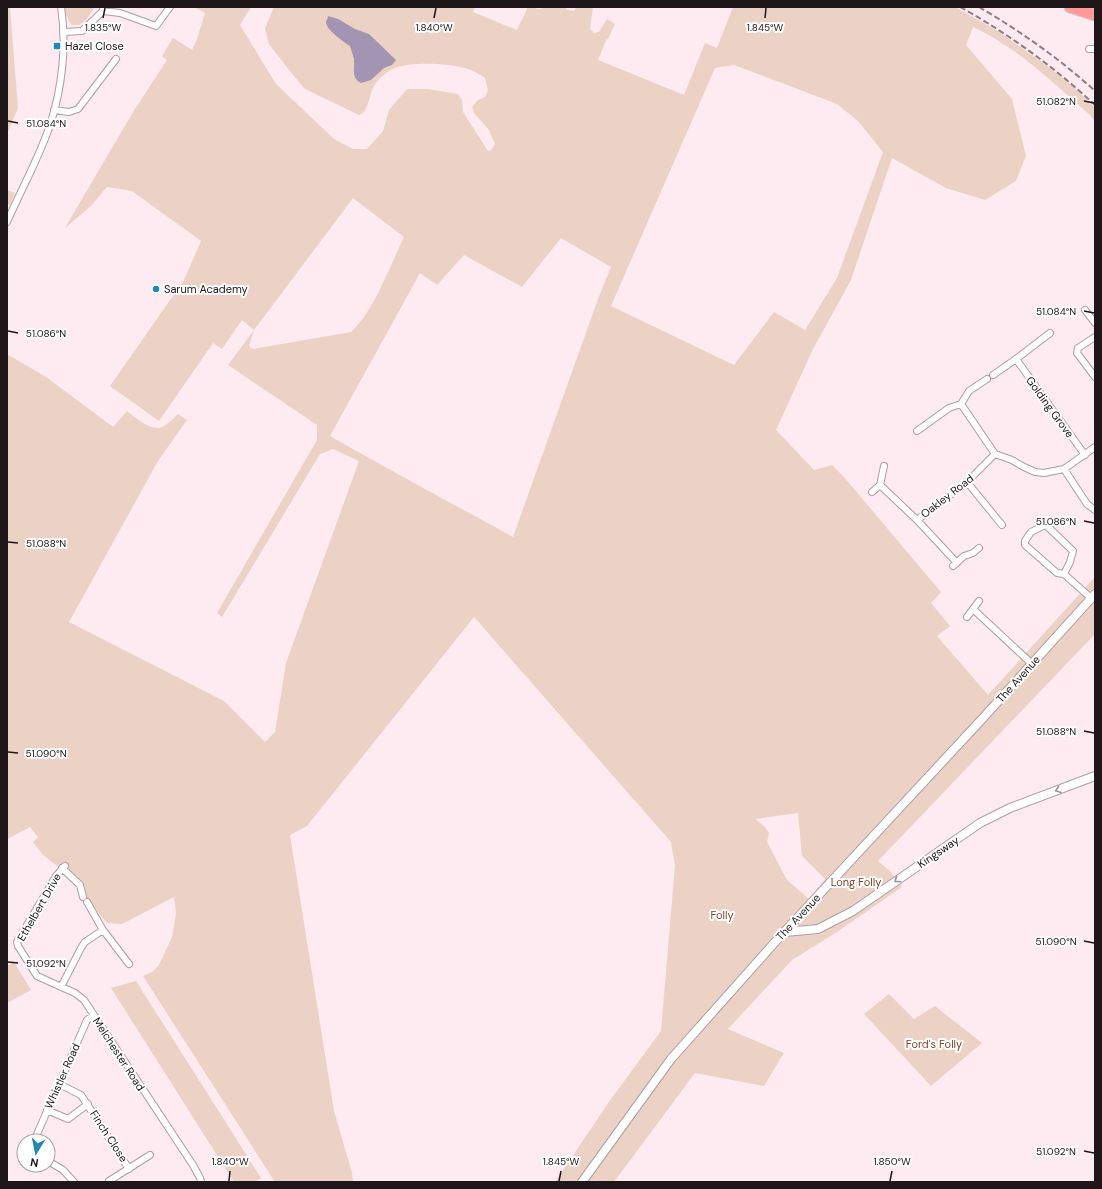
<svg xmlns="http://www.w3.org/2000/svg" width="1102" height="1189" viewBox="0 0 1102 1189" font-family="'DM Sans',sans-serif">
<rect width="100%" height="100%" fill="#feebf1"/>
<path fill="#ecd2c4" fill-rule="evenodd" d="M7,7H10L18,108L7,134Z
M64,7H95L86,20L79,25H72L69,21L66,15Z
M194,7H251L240,25L276,84L334,139L353,149H367L383,131L389,110L407,89H428L458,94L462,100L463,112L488,151L491,150L495,144L489,130L474,113L472,107L478,100L485,97L488,90L485,78C480,75 476,72 471,70C454,63 412,61 395,68C387,71 378,79 374,86C369,94 369,112 359,115L305,89L292,74L269,44L265,28L274,7H475L473,12L517,30L528,7L540,9L546,7H565L567,10L574,11L576,7H593L590,29L594,33L599,32L607,19L615,24L608,39L606,40L598,60L684,95L705,43L717,48L733,7H955L996,30L1045,64L1078,91L1095,108V122L1090,115C1053,83 1017,47 973,27L966,45L1012,99L1026,156L1016,181L985,200L946,188L892,158L851,280L813,349L776,430L814,470L832,465L844,477L941,592L931,603L950,626L937,636L988,695L1095,577V634L878,861L891,872L902,887L837,932L792,960L728,1029L784,1053L764,1086L695,1073L614,1182H555L611,1099L661,1031L675,865L671,842L474,617L307,826L290,835L334,1111L352,1173L353,1182H275L143,976L152,972L159,965L172,937L176,914L174,897L122,924L107,923L76,885L67,871L53,863L43,855L33,842L38,837L30,827L7,839V354L46,377L113,427L127,411C137,419 153,434 166,425C170,422 174,418 178,414L187,420L158,461L69,622L224,701L265,742L275,732L286,663L359,461L333,449L320,454L222,617L217,613L317,440V425L228,365L254,330L242,320L222,349L213,343L159,421L110,386L184,280L201,241L132,191L107,187L91,206L65,228L133,112L167,60L162,56L173,38L192,50L197,39L205,13ZM734,65L837,104L858,121L883,152L837,278L805,330L774,312L734,365L611,306L715,68ZM353,198L404,237C390,266 374,311 351,332L253,349L249,346L254,330ZM561,238L611,267L598,299L513,537L385,467L330,436L420,273L437,285L464,255L522,287ZM798,813L802,856L825,879L809,899L787,880L767,842L769,833L764,826L755,819Z
M7,190L15,193L10,205L7,204Z
M14,962L31,990L7,1003V966Z
M136,981L261,1178L254,1182H234L111,988Z
M889,994L914,1019L935,1006L982,1043L931,1086L864,1014Z"/>
<path fill="#a294b2" d="M328,16L338,19L355,29L369,34L396,60L392,65L384,68L371,80L361,83C351,78 355,69 354,59C353,55 351,50 350,46C344,42 326,30 326,22C326,21 328,18 328,16Z"/>
<g fill="none" stroke-linecap="round" stroke-linejoin="round">
<g stroke="#b19ca3" stroke-width="8">
<path id="street" d="M103,11L120,13L156,26L170,7
M63,32L82,31L103,11V9
M1089,49H1095
M54,110L69,112L78,109L116,59
M7,222C21,190 39,158 50,125C62,89 67,45 61,7
M1085,310L1095,323
M1095,337L1078,348L1077,353L1095,377
M1016,359L1050,333
M993,375L1016,359L1085,455
M987,379L969,391L961,404L995,454L1012,460L1022,466L1035,472L1044,473L1064,469L1095,447
M917,431L949,408L961,404
M884,466L880,485L917,520L957,563
M1064,469L1087,504L1095,510
M967,482L1002,525
M872,492L880,485
M917,520L967,482L995,454
M953,566L964,556L973,553L979,548
M1064,574L1070,562L1073,551L1047,526L1045,525L1031,532L1025,541V545L1057,573L1064,574L1091,598
M973,609L1032,664
M967,617L979,601
M65,866L56,876L17,942L18,946L37,976L75,993L84,1000L193,1165L200,1178L201,1182
M62,868L80,885L83,897
M87,902L103,930L129,964
M61,987L81,948L85,942L103,930
M59,1084L81,1095L129,1169
M47,1110L68,1119L88,1104
M34,1141L87,1020L94,1015
M48,1161L63,1170L74,1182
M109,1181L150,1155"/>
</g>
<g stroke="#b19ca3" stroke-width="10">
<path id="secondary" d="M785,932L818,929L853,911L980,823L1010,808L1095,776
M582,1182L671,1059L776,941L983,718L1095,594"/>
</g>
<g stroke="#d2d0d1" stroke-width="13">
<path id="highway" d="M1070,7L1095,15"/>
</g>
<use href="#street" stroke="#fff" stroke-width="6"/>
<use href="#secondary" stroke="#fff" stroke-width="8"/>
<use href="#highway" stroke="#ff9a96" stroke-width="11"/>
<path stroke="#8c7f83" stroke-width="2" stroke-dasharray="6 3" stroke-linecap="butt" d="M960,7C1009,34 1054,67 1095,105
M979,7C1020,31 1060,59 1095,91"/>
</g>
<defs><path id="oneway-chevron" d="M-2-3.5L2.5 0L-2 3.5" fill="none" stroke-width="1.6" stroke-linecap="round" stroke-linejoin="round"/></defs>
<g stroke="#9a9698">
<use href="#oneway-chevron" transform="translate(1058 790) rotate(160)"/>
<use href="#oneway-chevron" transform="translate(897 880) rotate(146)"/>
</g>
<path fill="none" stroke="#1e1619" stroke-width="1.5" d="M103,18L105,8M434,18L436,8M765,18L766,8M1084,101L1094,103M8,121L18,123M1084,311L1094,313M8,331L18,333M1084,521L1094,523M8,542L18,543M1084,731L1094,733M8,752L18,753M1084,941L1094,943M8,962L18,963M1084,1151L1094,1153M229,1181L230,1171M559,1181L561,1171M890,1181L892,1171"/>
<g fill="#228ab2" stroke="#fff" stroke-width="1.5">
<rect x="53" y="42" width="8" height="8" rx="2"/>
<circle cx="156" cy="289" r="4"/>
</g>
<g text-anchor="middle" dominant-baseline="central" stroke-width="4" stroke-linejoin="round" paint-order="stroke">
<g font-size="11" fill="#1e1619" stroke="#fff" text-anchor="start">
<text x="65" y="46">Hazel Close</text>
<text x="164" y="289">Sarum Academy</text>
</g>
<g font-size="11" fill="#1e1619" stroke="#fff">
<text transform="translate(1050 407) rotate(54)">Golding Grove</text>
<text transform="translate(947 496) rotate(-38)">Oakley Road</text>
<text transform="translate(1018 679) rotate(-48)">The Avenue</text>
<text transform="translate(938 852) rotate(-34)">Kingsway</text>
<text transform="translate(39 907) rotate(-60)">Ethelbert Drive</text>
<text transform="translate(798 917) rotate(-47)">The Avenue</text>
<text transform="translate(119 1054) rotate(57)">Melchester Road</text>
<text transform="translate(62 1076) rotate(-66)">Whistler Road</text>
<text transform="translate(109 1136) rotate(57)">Finch Close</text>
</g>
<g font-size="11" fill="#76452c" stroke="#fff">
<text x="856" y="882">Long Folly</text>
<text x="722" y="915">Folly</text>
<text x="934" y="1044">Ford's Folly</text>
</g>
</g>
<g font-size="10" text-anchor="middle" fill="#1e1619" stroke="#fff" stroke-width="4" stroke-linejoin="round" paint-order="stroke">
<text x="103" y="31">1.835°W</text>
<text x="434" y="31">1.840°W</text>
<text x="765" y="31">1.845°W</text>
<text x="1056" y="105">51.082°N</text>
<text x="46" y="127">51.084°N</text>
<text x="1056" y="315">51.084°N</text>
<text x="46" y="337">51.086°N</text>
<text x="1056" y="525">51.086°N</text>
<text x="46" y="547">51.088°N</text>
<text x="1056" y="735">51.088°N</text>
<text x="46" y="757">51.090°N</text>
<text x="1056" y="945">51.090°N</text>
<text x="46" y="967">51.092°N</text>
<text x="1056" y="1155">51.092°N</text>
<text x="230" y="1165">1.840°W</text>
<text x="561" y="1165">1.845°W</text>
<text x="892" y="1165">1.850°W</text>
</g>
<rect width="1102" height="1189" fill="none" stroke="#1e1619" stroke-width="16"/>
<g transform="translate(36 1153) rotate(190)"><circle r="19" fill="#ffffff" stroke="#a5a2a3"/>
<path d="M0-3L7 15L0 10L-7 15Z" fill="#228ab2"/>
<text y="-6" font-size="11" font-weight="bold" text-anchor="middle" fill="#1e1619">N</text>
</g>
</svg>
